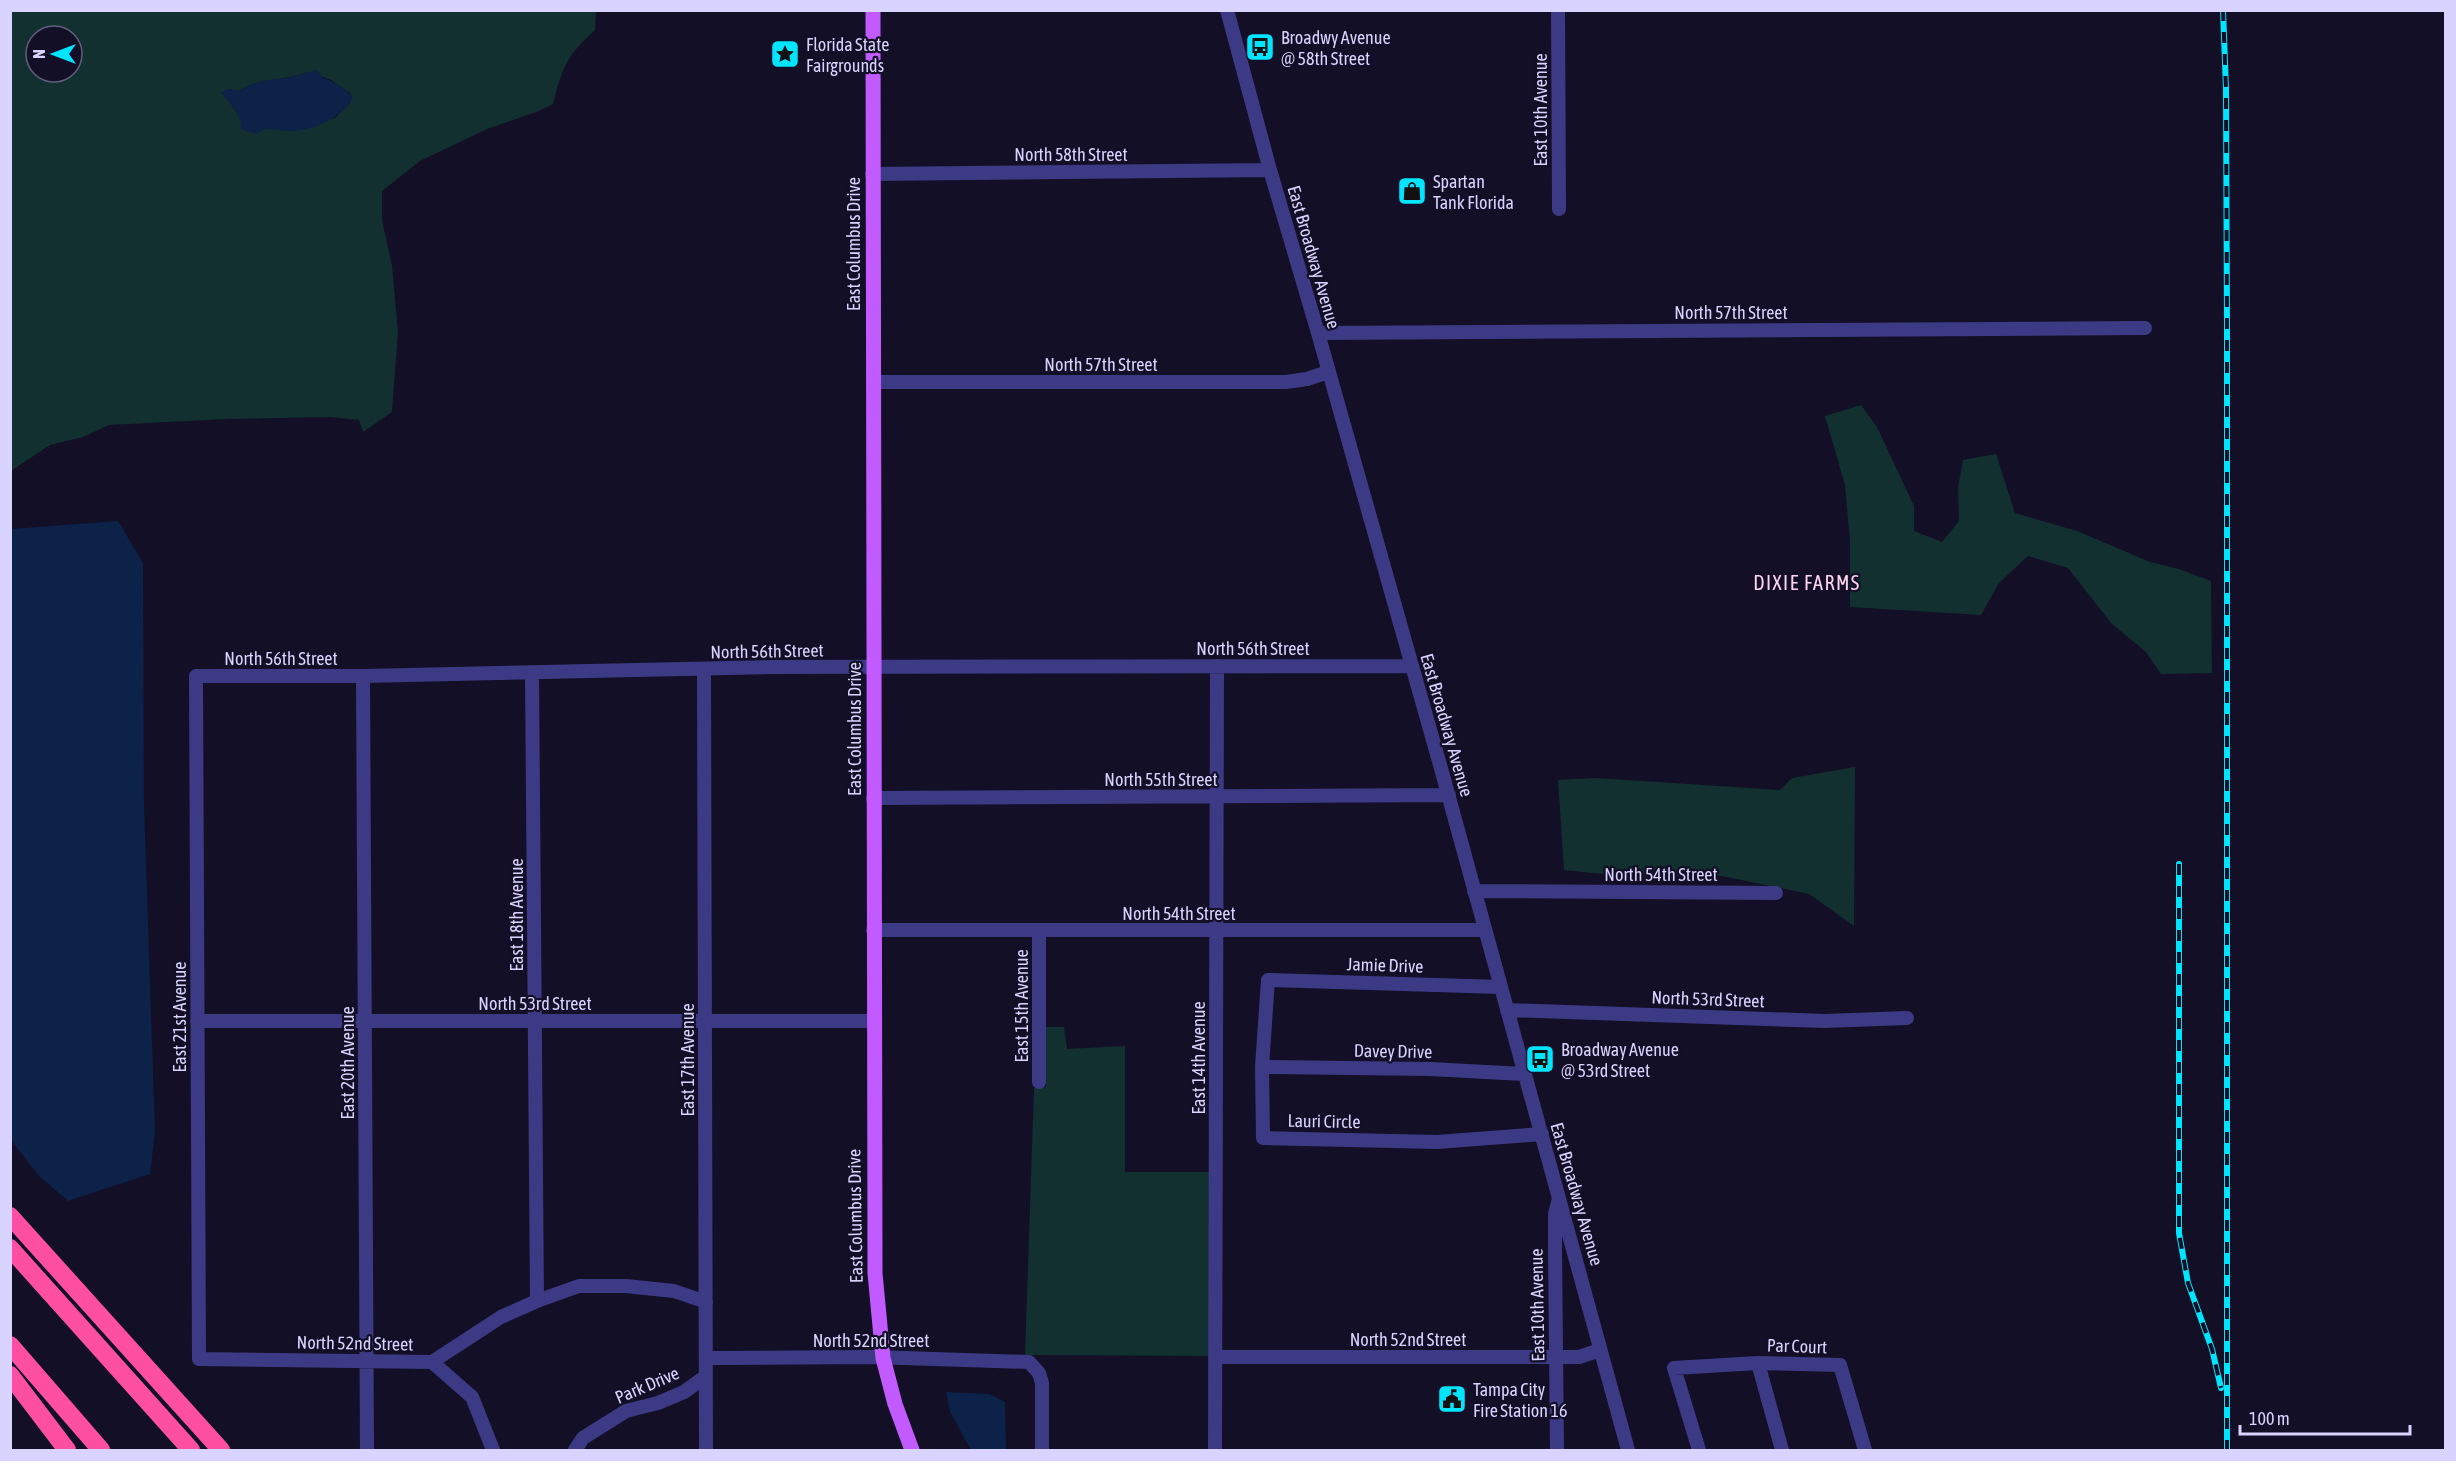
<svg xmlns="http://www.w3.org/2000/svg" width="2456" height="1461" viewBox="0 0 2456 1461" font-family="'Asap Condensed',sans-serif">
<rect width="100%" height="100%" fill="#130f26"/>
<path fill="#12302f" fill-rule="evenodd" d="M11,11H596L595,30C566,57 563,66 553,104L539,111L487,129L420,161L382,191V220L392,266L398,332L392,412L363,432L359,420L330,417L227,419L109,425L83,437L50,445L11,471ZM36,36H72V72H36ZM309,72L331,80L351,94L350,103L335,118L279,130L268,128L262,130C244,121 228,111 229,89L239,91C261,77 285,81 309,72Z
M1861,405L1877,427L1914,506V531L1942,542L1959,521L1958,487L1963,460L1996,454L2015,513L2077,531L2150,562L2179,569L2211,581L2212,673L2161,674L2146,652L2111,623L2068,568L2028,556L1999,583L1981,615L1850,607V541L1845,485L1825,416Z
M1855,767L1854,926L1809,894L1722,876L1632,877L1564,870L1558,780L1596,778L1780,790L1792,778Z
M1046,1027H1064L1067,1049L1125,1046V1172H1209V1356L1025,1355L1034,1088L1046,1087Z"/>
<path fill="#0c2248" d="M317,70L323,78C333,81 348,89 353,98C341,118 315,130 292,131C276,132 270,124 256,134L241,129C242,113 230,105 221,92L229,89L239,91C256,80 265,81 284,78C295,77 306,72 317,70Z
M118,521L143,563L144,806L155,1132L150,1174L68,1201L39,1176L11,1140V529Z
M946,1392L989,1394L1005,1402L1006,1450H971L950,1412Z"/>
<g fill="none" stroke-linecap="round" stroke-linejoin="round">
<path stroke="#3d3a85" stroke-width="14" d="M1227,10L1270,170L1318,333L1442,772L1628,1450
M1558,10L1559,209
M872,174L1270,170
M1318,333L2145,328
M873,382H1286L1307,379L1328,372
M704,670L706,1450
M532,673L537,1301
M363,676L367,1450
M873,798L1449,795
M1474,891L1776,893
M873,930H1484
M1039,930V1082
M1501,987L1268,980L1262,1067L1263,1138L1437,1142L1542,1134
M1507,1010L1825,1021L1907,1018
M197,1021H873
M1262,1067L1430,1069L1524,1074
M706,1302L674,1291L626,1286H579L537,1301L501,1317L432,1362L199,1359L196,676H363L773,667L1411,666
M1215,1357H1579L1600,1350
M706,1358L873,1357L1029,1362L1039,1373L1042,1383V1450
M432,1362L472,1397L493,1450
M1758,1363L1782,1450
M575,1450L583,1438L626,1411L658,1403L684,1392L706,1376
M1215,1450L1217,666
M1557,1450L1555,1248V1214L1559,1198
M1699,1450L1674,1368L1758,1363L1840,1365L1865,1450"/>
<path stroke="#c25bff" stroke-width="15" d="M873,10L875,1273L883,1358L895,1404L912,1450"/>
<path stroke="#ff4fa3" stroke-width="18" d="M10,1216L221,1450
M10,1248L191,1450
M10,1345L101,1450
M10,1375L67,1450"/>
<g stroke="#00e5ff" stroke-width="6">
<path id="rail" d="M2223,10L2226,89L2227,329V1450
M2179,864V1233L2188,1283L2212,1349L2221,1388"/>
</g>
<use href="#rail" stroke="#130f26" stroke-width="4" stroke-dasharray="11" stroke-linecap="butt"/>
</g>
<defs>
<g id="bus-square" transform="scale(1.5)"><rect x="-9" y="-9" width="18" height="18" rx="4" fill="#00e5ff" stroke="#130f26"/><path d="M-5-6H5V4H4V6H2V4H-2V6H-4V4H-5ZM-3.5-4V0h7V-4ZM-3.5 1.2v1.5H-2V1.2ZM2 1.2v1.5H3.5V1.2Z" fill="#111"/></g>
<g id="sight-square" transform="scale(1.5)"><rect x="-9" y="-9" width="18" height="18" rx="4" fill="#00e5ff" stroke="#130f26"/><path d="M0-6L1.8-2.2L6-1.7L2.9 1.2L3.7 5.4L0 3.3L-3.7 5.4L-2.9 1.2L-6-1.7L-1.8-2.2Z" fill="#111"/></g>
<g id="shop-square" transform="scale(1.5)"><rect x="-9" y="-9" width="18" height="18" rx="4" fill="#00e5ff" stroke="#130f26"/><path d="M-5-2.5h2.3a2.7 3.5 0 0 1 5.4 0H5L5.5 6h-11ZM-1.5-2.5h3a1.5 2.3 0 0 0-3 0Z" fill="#111"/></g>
<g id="civic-square" transform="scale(1.5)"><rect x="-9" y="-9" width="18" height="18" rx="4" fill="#00e5ff" stroke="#130f26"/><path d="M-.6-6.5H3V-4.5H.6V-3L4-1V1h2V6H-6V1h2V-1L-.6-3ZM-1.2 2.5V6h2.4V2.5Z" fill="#111"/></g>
</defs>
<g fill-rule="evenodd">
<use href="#bus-square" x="1260" y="47"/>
<use href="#sight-square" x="785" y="54"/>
<use href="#shop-square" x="1412" y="191"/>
<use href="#bus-square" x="1540" y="1059"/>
<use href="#civic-square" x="1452" y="1399"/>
</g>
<g text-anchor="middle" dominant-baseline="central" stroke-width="4.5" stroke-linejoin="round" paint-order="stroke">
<g font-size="18" fill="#d9d4ff" stroke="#130f26" text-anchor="start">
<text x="1281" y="37">Broadwy Avenue<tspan x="1281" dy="21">@ 58th Street</tspan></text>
<text x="806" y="44">Florida State<tspan x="806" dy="21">Fairgrounds</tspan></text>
<text x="1433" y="181">Spartan<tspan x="1433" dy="21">Tank Florida</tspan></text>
<text x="1561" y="1049">Broadway Avenue<tspan x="1561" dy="21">@ 53rd Street</tspan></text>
<text x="1473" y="1389">Tampa City<tspan x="1473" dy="21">Fire Station 16</tspan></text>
</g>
<g font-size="18" fill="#d9d4ff" stroke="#130f26">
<text transform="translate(1540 110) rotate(-90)">East 10th Avenue</text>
<text x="1071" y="154">North 58th Street</text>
<text transform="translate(853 244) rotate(-90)">East Columbus Drive</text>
<text transform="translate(1314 257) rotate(74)">East Broadway Avenue</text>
<text x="1731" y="312">North 57th Street</text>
<text x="1101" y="364">North 57th Street</text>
<text x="1253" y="648">North 56th Street</text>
<text transform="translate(767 651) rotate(-1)">North 56th Street</text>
<text x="281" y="658">North 56th Street</text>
<text transform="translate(1447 725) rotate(74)">East Broadway Avenue</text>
<text transform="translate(854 729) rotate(-90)">East Columbus Drive</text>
<text x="1161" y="779">North 55th Street</text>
<text x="1661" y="874">North 54th Street</text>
<text x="1179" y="913">North 54th Street</text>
<text transform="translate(516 915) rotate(-90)">East 18th Avenue</text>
<text transform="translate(1385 965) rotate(2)">Jamie Drive</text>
<text transform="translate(1708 999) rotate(2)">North 53rd Street</text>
<text x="535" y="1003">North 53rd Street</text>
<text transform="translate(1021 1006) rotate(-90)">East 15th Avenue</text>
<text transform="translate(179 1017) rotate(-90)">East 21st Avenue</text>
<text transform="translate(1393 1051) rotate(1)">Davey Drive</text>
<text transform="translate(1198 1058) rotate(-90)">East 14th Avenue</text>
<text transform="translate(687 1060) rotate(-90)">East 17th Avenue</text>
<text transform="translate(347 1063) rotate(-90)">East 20th Avenue</text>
<text transform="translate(1324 1121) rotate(1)">Lauri Circle</text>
<text transform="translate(1577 1194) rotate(74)">East Broadway Avenue</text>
<text transform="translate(855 1216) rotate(-91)">East Columbus Drive</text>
<text transform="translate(1537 1305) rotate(-91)">East 10th Avenue</text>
<text x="1408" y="1339">North 52nd Street</text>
<text x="871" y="1340">North 52nd Street</text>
<text transform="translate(355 1343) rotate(1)">North 52nd Street</text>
<text transform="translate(1797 1346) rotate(2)">Par Court</text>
<text transform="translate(647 1385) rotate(-23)">Park Drive</text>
</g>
<g font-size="20" letter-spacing="1.5" fill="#ffd6f0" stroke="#130f26">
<text x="1807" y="582">DIXIE FARMS</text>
</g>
</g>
<rect width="2456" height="1461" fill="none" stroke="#d9d4ff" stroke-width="24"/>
<g transform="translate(54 54) rotate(270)"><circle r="28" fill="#130f26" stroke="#625e7d" stroke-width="1.5"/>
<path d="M0-4.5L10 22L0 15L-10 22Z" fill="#00e5ff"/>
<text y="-9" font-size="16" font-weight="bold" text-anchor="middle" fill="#d9d4ff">N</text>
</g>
<path d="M2240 1425v9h170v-9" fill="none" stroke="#d9d4ff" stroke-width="3"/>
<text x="2249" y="1425" font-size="18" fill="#d9d4ff" stroke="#130f26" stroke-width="4.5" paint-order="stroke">100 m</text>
</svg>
